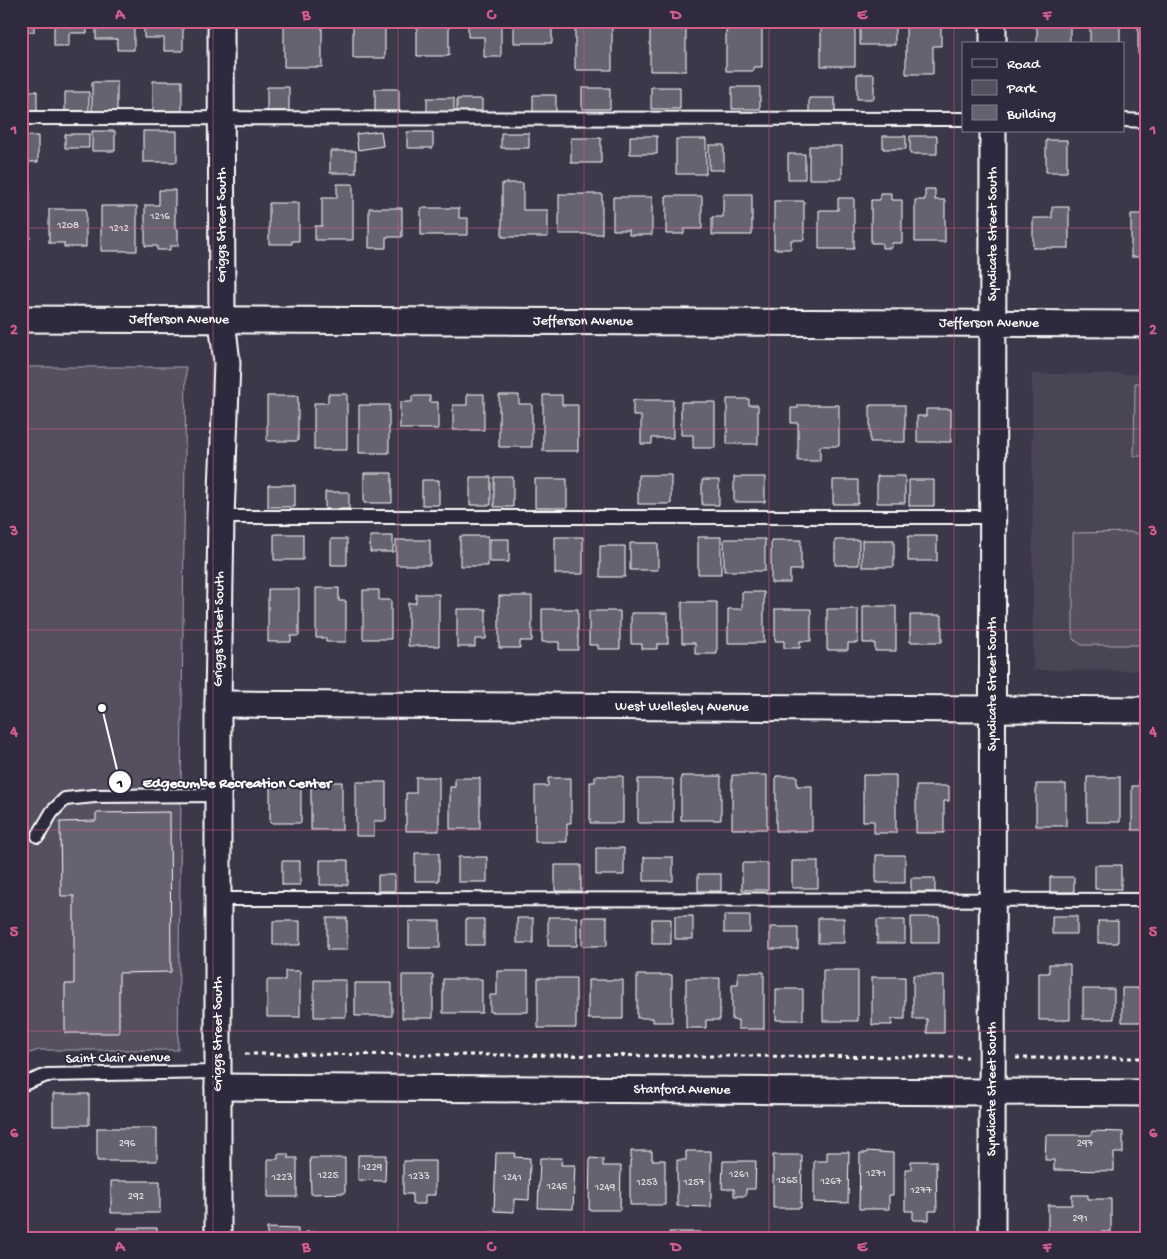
<svg xmlns="http://www.w3.org/2000/svg" width="1167" height="1259" viewBox="0 0 1167 1259" font-family="'Gochi Hand',sans-serif">
<rect width="100%" height="100%" fill="#3c3749"/>
<filter id="ink" filterUnits="userSpaceOnUse"><feTurbulence type="fractalNoise" baseFrequency=".02" numOctaves="2"/><feDisplacementMap in="SourceGraphic" scale="10" xChannelSelector="R" yChannelSelector="G"/><feConvolveMatrix kernelMatrix="1 2 1 2 8 2 1 2 1" color-interpolation-filters="sRGB"/></filter>
<g filter="url(#ink)">
<path fill="#494455" d="M1032,374H1146V671L1033,670Z"/>
<path fill="#555060" stroke="#aaa8b0" d="M21,367H186L178,1050H39L21,1056Z
M1135,383H1146V456H1134Z
M1133,532L1146,537V645H1082L1073,639V533Z"/>
<path fill="#666270" stroke="#fff" d="M21,21H34V32H21Z
M54,21H87V33H69V46H54Z
M96,21H134V50H117V39H96Z
M144,21H183V51H164V38H144Z
M277,21H322V67H284V25H277Z
M353,21H385V58H353Z
M410,21H449V56H417V26H410Z
M468,21H501V57H484V37H468Z
M514,21H552V43H514Z
M575,21H612V70H575Z
M650,21H686V71H650Z
M719,21H762V67H754V71H726V27H719Z
M821,21H855V66H821Z
M860,21H895V45H860Z
M906,21H941V46H933V74H906Z
M1033,21H1070V44H1037V27H1033Z
M1090,21H1120V44H1090Z
M1138,21H1146V54H1138Z
M857,74H874V99H857Z
M153,81H182V111H153Z
M92,82H117V112H92Z
M267,87H289V111H267Z
M651,87H680V109H651Z
M732,87H760V109H732Z
M582,88H610V109H582Z
M375,89H399V114H375Z
M21,91H37V111H21Z
M65,92H89V111H65Z
M533,95H556V115H533Z
M427,98H454V115H427Z
M809,98H835V115H809Z
M457,99H482V114H457Z
M92,131H115V151H92Z
M143,131H177V162H143Z
M381,131L383,146L358,150L356,134Z
M407,132H433V148H407Z
M501,133H529V148H501Z
M65,134H89V148H65Z
M21,136H38V162H21Z
M630,136H657V154H630Z
M883,136H906V149H883Z
M910,136H937V154H910Z
M571,138H601V163H571Z
M676,139H706V174H676Z
M1046,140H1067V172H1046Z
M1143,143H1146V170H1143Z
M709,145H724V170H709Z
M809,146H842V179H809Z
M330,151H356V173H330Z
M788,154H805V179H788Z
M502,183H523V210H548V237H502Z
M337,184H353V240H315V226H322V198H337Z
M925,189H935V200H945V242H915V200H925Z
M21,190H30V239H21Z
M159,190H175V229H178V246H170V250H157V246H145V205H159Z
M880,193H891V200H902V243H892V248H882V243H871V200H880Z
M559,194H602V234H559Z
M723,194H752V235H712V217H723Z
M666,196H702V229H684V234H666Z
M613,197H652V235H629V230H613Z
M838,198H854V249H819V210H838Z
M774,201H804V240H791V249H774Z
M269,203H299V241H292V244H269Z
M101,206H137V251H101Z
M1052,207H1069V248H1033V218H1052Z
M369,208H402V237H386V248H369Z
M421,208H459V218H468V235H421Z
M49,209H86V247H64V243H49Z
M1131,214H1146V257H1131Z
M328,394H347V450H314V403H328Z
M467,394H484V430H453V405H467Z
M499,395H519V404H532V447H499Z
M543,395H562V405H578V451H543Z
M267,396H298V441H267Z
M412,396H430V402H438V429H400V402H412Z
M727,399H749V405H758V444H727Z
M633,400H673V438H652V444H641V416H633Z
M681,402H715V448H693V435H681Z
M359,405H389V453H359Z
M798,405H839V446H820V461H798V423H791V408H798Z
M870,405H905V442H870Z
M926,409H951V442H917V416H926Z
M364,473H392V503H364Z
M638,475H671V504H638Z
M877,476H905V503H877Z
M470,477H491V505H470Z
M494,477H513V507H494Z
M734,477H765V502H734Z
M535,479H567V508H535Z
M422,480H439V505H422Z
M702,480H719V505H702Z
M833,480H858V504H833Z
M909,480H934V506H909Z
M268,485H295V507H268Z
M325,492H349V509H325Z
M274,534H303V560H274Z
M370,536H393V552H370Z
M460,536H488V566H460Z
M908,536H937V561H908Z
M555,537H583V574H555Z
M698,537H721V574H698Z
M331,539H347V565H331Z
M490,539H509V562H490Z
M724,539H765V571H724Z
M396,540H430V565H396Z
M771,540H801V570H790V583H771Z
M835,540H859V565H835Z
M862,540H894V567H862Z
M630,543H658V570H630Z
M600,546H625V577H600Z
M316,588H339V601H346V642H326V638H316Z
M268,589H299V636H291V642H268Z
M363,590H379V600H391V639H363Z
M742,592H764V643H728V609H742Z
M416,594H439V646H408V603H416Z
M499,596H532V641H520V648H499Z
M682,602H717V654H695V643H682Z
M863,606H896V651H875V643H863Z
M457,609H486V639H475V647H457Z
M542,609H578V650H559V642H542Z
M775,609H811V641H800V648H784V641H775Z
M827,609H858V643H848V650H827Z
M589,611H620V649H598V645H589Z
M631,613H668V644H657V649H642V644H631Z
M910,615H942V642H910Z
M732,775H767V829H732Z
M863,775H896V833H874V821H863Z
M595,776H623V823H590V782H595Z
M681,776H721V820H681Z
M776,776H797V786H812V831H776Z
M416,777H439V831H406V793H416Z
M1087,777H1120V822H1087Z
M455,778H480V829H450V787H455Z
M548,778H571V823H567V842H535V786H548Z
M638,779H673V823H638Z
M1139,779H1146V830H1132V786H1139Z
M311,782H342V830H311Z
M356,782H386V821H374V836H356Z
M1036,784H1066V826H1036Z
M916,786H949V801H944V833H916Z
M270,787H301V823H270Z
M170,812L171,972L119,973V1033H65V984H74V896H61L60,822L96,821V813Z
M596,848H624V875H596Z
M415,853H439V881H415Z
M876,855H905V883H876Z
M458,857H487V882H458Z
M644,857H673V881H644Z
M320,860H348V885H320Z
M282,861H300V885H282Z
M792,861H818V888H792Z
M742,863H768V890H742Z
M555,865H581V891H555Z
M1095,865H1121V889H1095Z
M1142,868H1146V892H1142Z
M698,874H721V891H698Z
M378,875H395V891H378Z
M1050,877H1074V892H1050Z
M911,878H935V892H911Z
M724,915H750V933H724Z
M675,916H693V939H675Z
M1052,916H1077V934H1052Z
M548,917H577V946H548Z
M582,917H607V946H582Z
M911,917H939V943H911Z
M327,918H347V950H327Z
M517,918H533V943H517Z
M818,918H844V943H818Z
M466,919H484V945H466Z
M652,919H671V944H652Z
M877,920H905V943H877Z
M273,921H300V945H273Z
M409,921H440V948H409Z
M1098,921H1118V943H1098Z
M770,927H798V949H770Z
M1049,964H1070V1020H1039V973H1049Z
M823,970H858V1021H823Z
M285,971H300V1017H267V980H285Z
M497,971H528V1012H490V995H497Z
M738,972H764V1029H738V1020H732V984H738Z
M402,975H433V1018H402Z
M637,975H672V1022H653V1018H637Z
M913,975H944V1033H927V1019H913Z
M872,977H905V1019H892V1025H872Z
M538,978H576V1028H538Z
M686,978H720V1020H706V1028H686Z
M443,979H482V1013H443Z
M314,980H346V1017H314Z
M588,980H623V1019H588Z
M355,983H392V1016H355Z
M1122,988H1146V1022H1122Z
M776,989H803V1020H776Z
M1083,989H1114V1019H1083Z
M53,1094H89V1125H53Z
M97,1128H157V1161H97Z
M1092,1131L1123,1132V1153H1114V1171L1054,1170V1160H1045L1046,1135H1091Z
M631,1151H652V1160H665V1205H630V1160H631Z
M686,1151H711V1207L677,1206V1160H686Z
M867,1151L893,1153V1195H889V1209H859L860,1153H867Z
M827,1152H849L848,1203L814,1202V1161H827Z
M496,1153H515L514,1157L530,1158L529,1200L514,1199V1212L494,1211Z
M278,1154H288V1158H297V1197H268V1159H278Z
M358,1155H386L385,1181L358,1180Z
M773,1155H802L801,1208H773Z
M310,1158H345V1193L311,1194Z
M540,1158H562L561,1165H575L573,1209L538,1208Z
M590,1158L603,1159V1166H621L620,1210H589Z
M403,1161H435V1195H425V1204H412V1194H403Z
M723,1161H756L755,1189H746V1196H734V1189H722Z
M911,1161H936L937,1211H929V1220H913V1211H905V1169H911Z
M111,1181H160V1213H111Z
M1072,1195H1088V1199H1111V1232H1100V1238H1048V1205H1072Z
M117,1228H157V1238H108L117,1236Z
M267,1228L298,1229V1238H267Z
M305,1232H326V1238H305Z
M669,1232H700V1238H669Z
M489,1233H526V1238H489Z
M724,1234L755,1235V1238H724Z
M854,1236H892V1238H854Z"/>
<g fill="none" stroke-linecap="round" stroke-linejoin="round">
<g stroke="#fff" stroke-width="16">
<path id="service" d="M21,118L963,119
M1123,120L1146,121
M221,517H993
M38,836L52,812L65,799L95,796L218,795
M218,899L1146,900
M21,1085L47,1075L218,1072"/>
</g>
<g stroke="#fff" stroke-width="29">
<g id="minor">
<path d="M993,21V44"/>
<path id="s1" d="M21,319L1146,324"/>
<path id="s2" d="M218,704L1146,710"/>
<path id="s3" d="M218,1087L1146,1093"/>
<path id="s4" d="M218,1238V704L221,517L227,363L222,320L221,21"/>
<path id="s5" d="M992,1238L993,131"/>
</g>
</g>
<path stroke="#fff" stroke-width="3" stroke-dasharray="4 4" stroke-linecap="butt" d="M245,1054L968,1057
M1016,1058H1146"/>
<use href="#service" stroke="#2f2a3d" stroke-width="12"/>
<use href="#minor" stroke="#2f2a3d" stroke-width="25"/>
</g>
</g>
<path fill="none" stroke="#d45d8c" stroke-width="1" stroke-opacity="0.55" d="M213,21V1238M398,21V1238M584,21V1238M769,21V1238M954,21V1238M21,228H1146M21,429H1146M21,630H1146M21,830H1146M21,1031H1146"/>
<g text-anchor="middle" dominant-baseline="central" stroke-width="4" stroke-linejoin="round" paint-order="stroke">
<g font-size="11" fill="#d9d8db">
<text x="160" y="217">1216</text>
<text x="68" y="226">1208</text>
<text x="119" y="229">1212</text>
<text x="127" y="1144">296</text>
<text x="1085" y="1144">297</text>
<text x="372" y="1168">1229</text>
<text x="876" y="1174">1271</text>
<text x="739" y="1175">1261</text>
<text x="328" y="1176">1225</text>
<text x="419" y="1177">1233</text>
<text x="282" y="1178">1223</text>
<text x="512" y="1178">1241</text>
<text x="787" y="1181">1265</text>
<text x="831" y="1182">1267</text>
<text x="647" y="1183">1253</text>
<text x="694" y="1183">1257</text>
<text x="557" y="1187">1245</text>
<text x="605" y="1188">1249</text>
<text x="921" y="1191">1277</text>
<text x="136" y="1197">292</text>
<text x="1080" y="1219">291</text>
</g>
<g font-size="14" fill="#fff" stroke="#2f2a3d">
<text transform="translate(222 225) rotate(-90)">Griggs Street South</text>
<text stroke="none"><textPath href="#s5" startOffset="1004">Syndicate Street South</textPath></text>
<text stroke="none"><textPath href="#s1" startOffset="158">Jefferson Avenue</textPath></text>
<text stroke="none"><textPath href="#s1" startOffset="562">Jefferson Avenue</textPath></text>
<text stroke="none"><textPath href="#s1" startOffset="968">Jefferson Avenue</textPath></text>
<text stroke="none"><textPath href="#s4" startOffset="609">Griggs Street South</textPath></text>
<text stroke="none"><textPath href="#s5" startOffset="554">Syndicate Street South</textPath></text>
<text stroke="none"><textPath href="#s2" startOffset="464">West Wellesley Avenue</textPath></text>
<text transform="translate(218 1034) rotate(-90)">Griggs Street South</text>
<text transform="translate(118 1059) rotate(-1)">Saint Clair Avenue</text>
<text stroke="none"><textPath href="#s5" startOffset="149">Syndicate Street South</textPath></text>
<text stroke="none"><textPath href="#s3" startOffset="464">Stanford Avenue</textPath></text>
</g>
</g>
<path fill="none" stroke="#fff" stroke-width="2" d="M102 708L120 782"/>
<g fill="#fff" stroke="#2f2a3d" stroke-width="2">
<circle cx="102" cy="708" r="5"/>
<circle cx="120" cy="782" r="12"/>
</g>
<g font-size="15" text-anchor="middle" font-weight="bold" fill="#111">
<text x="120" y="787">1</text>
</g>
<g font-size="15" text-anchor="middle" font-weight="bold" fill="#fff" stroke="#2f2a3d" stroke-width="4" stroke-linejoin="round" paint-order="stroke">
<text x="237" y="787">Edgecumbe Recreation Center</text>
</g>
<rect width="1167" height="1259" fill="none" stroke="#2f2a3d" stroke-width="55"/>
<rect x="962" y="42" width="162" height="90" fill="#2f2a3d" stroke="#827f8b"/>
<rect x="972" y="59" width="25" height="8" fill="#2f2a3d" stroke="#827f8b"/>
<text x="1007" y="68" font-size="15" fill="#ffffff">Road</text>
<rect x="972" y="80" width="25" height="15" fill="#555060" stroke="#827f8b"/>
<text x="1007" y="92" font-size="15" fill="#ffffff">Park</text>
<rect x="972" y="105" width="25" height="15" fill="#666270" stroke="#827f8b"/>
<text x="1007" y="118" font-size="15" fill="#ffffff">Building</text>
<rect x="28" y="28" width="1112" height="1204" fill="none" stroke="#d45d8c" stroke-width="2"/>
<g font-size="16" text-anchor="middle" font-weight="bold" fill="#d45d8c">
<text x="120" y="19">A</text>
<text x="306" y="19">B</text>
<text x="491" y="19">C</text>
<text x="676" y="19">D</text>
<text x="862" y="19">E</text>
<text x="1047" y="19">F</text>
<text x="14" y="134">1</text>
<text x="1153" y="134">1</text>
<text x="14" y="334">2</text>
<text x="1153" y="334">2</text>
<text x="14" y="535">3</text>
<text x="1153" y="535">3</text>
<text x="14" y="736">4</text>
<text x="1153" y="736">4</text>
<text x="14" y="936">5</text>
<text x="1153" y="936">5</text>
<text x="14" y="1137">6</text>
<text x="1153" y="1137">6</text>
<text x="120" y="1251">A</text>
<text x="306" y="1251">B</text>
<text x="491" y="1251">C</text>
<text x="676" y="1251">D</text>
<text x="862" y="1251">E</text>
<text x="1047" y="1251">F</text>
</g>
</svg>
